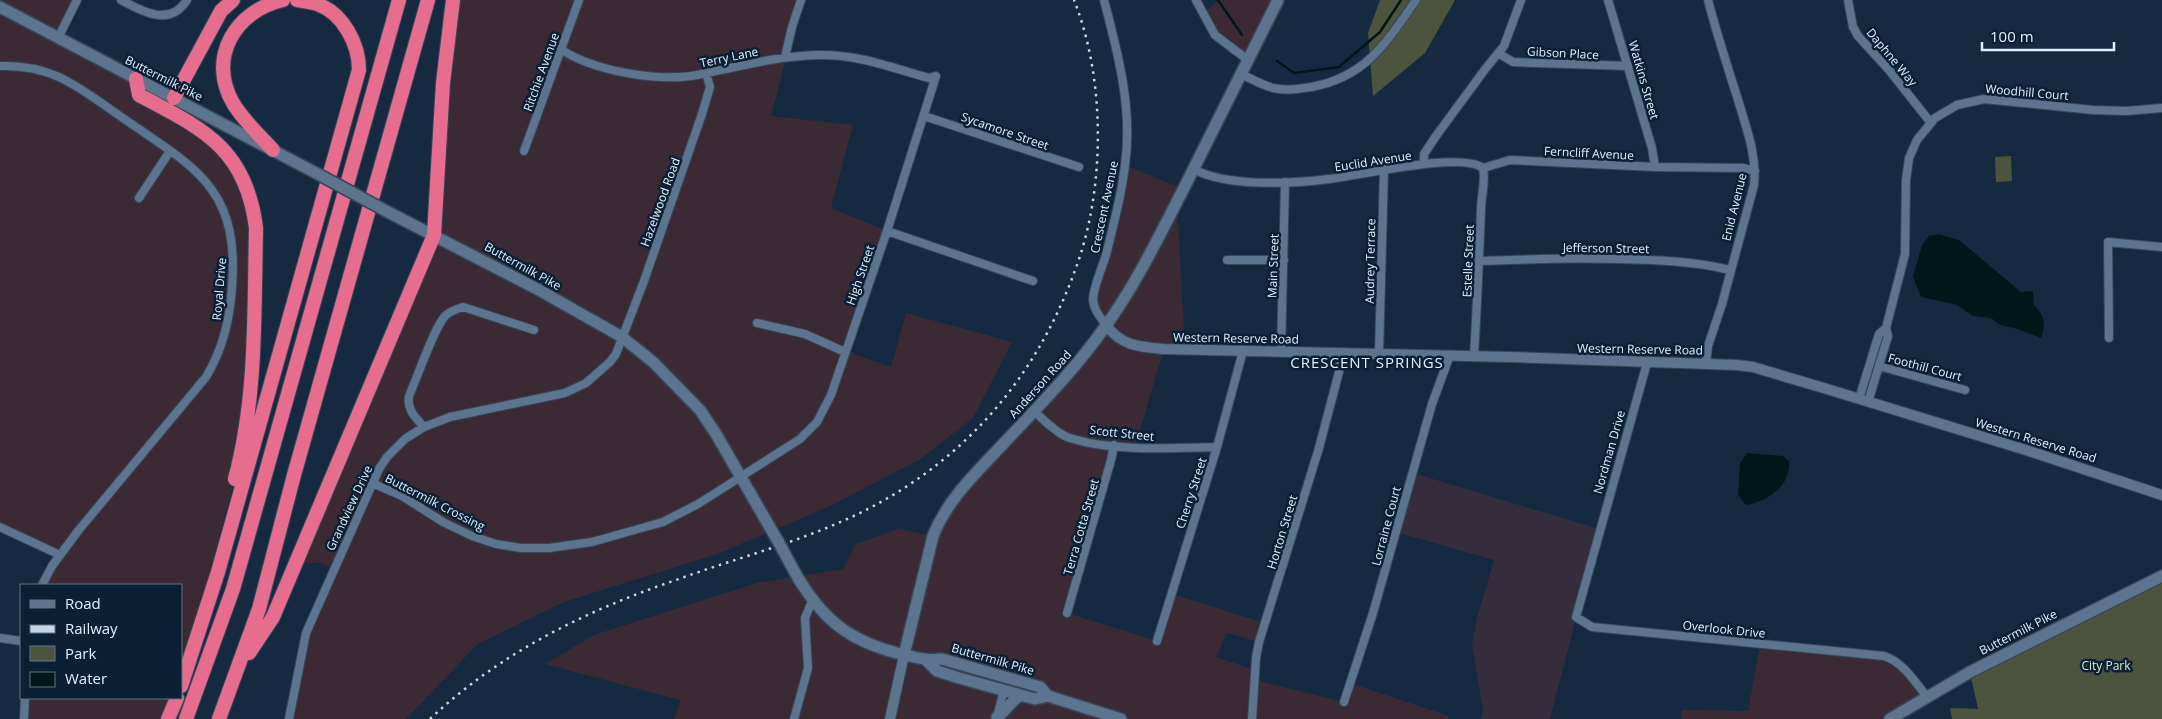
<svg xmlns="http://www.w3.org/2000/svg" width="2162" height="719" viewBox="0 0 2162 719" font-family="'Open Sans',sans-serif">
<rect width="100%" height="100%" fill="#152a40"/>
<path fill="#3b2a34" d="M0,0H77L58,38L136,79L139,95L208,134L254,211L240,459L209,576L181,664V585H42L60,555L0,527Z
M453,0H801L771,116L853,125L831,208L887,231L845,351L891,367L906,313L1012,342L973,418L919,460L830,506L717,554L564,602L478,644L406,719H289L304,643L334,569L321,563H296L434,235Z
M1219,0H1278L1248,60L1227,45L1202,14Z
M1125,165L1183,189L1177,202L1185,350L1164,349L1135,447L1114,446L1067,613L1157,641L1172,594L1265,623L1259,642L1227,633L1216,657L1255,670V680L1344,702L1350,683L1449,716L1448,719H674L680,700L545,664L594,635L757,583L843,569L856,544L898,529L933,536L938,522L1106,326L1093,300Z
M1760,644L1890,658L1927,697L1890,719H1681L1682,710L1748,711Z
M25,698H170L162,719H24Z"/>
<path fill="#352c3c" d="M1413,473L1599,529L1550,719H1481L1483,710L1472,645L1477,618L1494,560L1396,532Z"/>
<path fill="#4c543d" d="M1380,0H1455L1425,53L1373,96L1368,33Z
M2011,156L2012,181L1996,182L1995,157Z
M2162,576V719H1952L1950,708L1978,709L1970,672Z"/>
<path fill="#001719" d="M1939,234L1959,240L2021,292L2033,291L2034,305C2045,317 2046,323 2041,338L2014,328L2000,325L1991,318L1973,316L1957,305L1921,297L1913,277L1922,245L1929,236Z
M1747,453L1783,456L1789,461C1791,486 1768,501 1746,505L1738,495L1740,463Z"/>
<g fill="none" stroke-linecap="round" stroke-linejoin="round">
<path stroke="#001719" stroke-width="2.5" d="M1218,0L1242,35
M1277,61L1294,73L1339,67L1380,32L1401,0"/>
<g stroke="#37475a" stroke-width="10">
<path id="minor" d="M121,0C143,12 170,27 187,0
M1104,0C1118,53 1133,110 1125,165C1122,194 1113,227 1106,255C1102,268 1094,285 1093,299C1093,309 1101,318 1107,326
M1196,0L1215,35L1248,60
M1608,0L1652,148L1655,167
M1848,0L1853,27L1858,36L1889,70L1931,123
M58,38L77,0
M1498,53L1513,62L1628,66
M785,57L792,27L801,0
M0,66C53,64 79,88 120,116C193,167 240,186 232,287C230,320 223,349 206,377L78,531L52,566L42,585
M1241,74C1252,79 1262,85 1273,88C1286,91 1298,89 1311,87C1366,77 1386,43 1416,0
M924,116L1079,167
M524,151L579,0
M1424,164V154L1436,136L1486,68L1504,46L1521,0
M1193,169C1227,187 1290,184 1329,179C1359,176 1460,151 1483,168L1510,160L1655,167L1743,168L1755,171
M139,198L170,151
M887,231L1033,281
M1227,260H1284
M1480,261C1526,259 1573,258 1619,259C1656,260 1694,261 1730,270
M757,323L805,334L845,352
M2109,338L2108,242L2162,247
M1281,352L1285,182
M1379,354L1384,169
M1474,356C1477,307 1479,259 1481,210C1481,196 1486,181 1483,168
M1647,363L1576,617L1592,627L1884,656C1903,662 1915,682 1927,697
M1706,363L1708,346L1722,304L1754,185C1757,156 1747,130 1739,103C1728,68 1717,35 1708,0
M1879,366L1965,390
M1859,399L1879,334L1886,328
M1868,402L1888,336L1886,328L1905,254L1906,180L1909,158L1917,140L1935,118L1957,105L1984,99L2093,110L2126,111L2162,108
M1034,411C1044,420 1055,432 1067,437C1110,452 1172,448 1217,447
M424,427C415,417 407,410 409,396C417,378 434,328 445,316C450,311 456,309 463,307L534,330
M372,483L402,496L443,522L472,536L496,544L521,548H549L592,542L663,522L698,504L800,439L817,422L831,395L887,231L936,76L929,78C892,68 858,54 818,55C778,56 741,66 702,74C663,83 596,72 562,50
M0,527L60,555
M1067,613L1111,460L1114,445
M0,638L21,641
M1157,641L1217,447L1243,351
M1344,702L1373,613L1432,404L1450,355
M997,717L1004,690
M24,719L25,698
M289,719L306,633L379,469L387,457L405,439L424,427L450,417L565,393L586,383L610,362L616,354L644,281L702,114L710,87L706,73
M794,719L808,668L805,618L812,601
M1252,719L1256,658L1259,642L1319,448L1339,372L1342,352"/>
</g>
<g stroke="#37475a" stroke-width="12">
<path id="tertiary" d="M1107,326C1121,346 1141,347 1164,349L1509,357L1737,365L1753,367L1827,389L2026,450L2162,495
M890,719L904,655"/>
</g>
<g stroke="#37475a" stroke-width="14">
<path id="secondary" d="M0,7L316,173
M388,212L539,290L622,337L653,362L700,410L716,434L779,543
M798,578C824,620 848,640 897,653C915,657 924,661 942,659L1040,687L1048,696
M904,655L933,536C948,498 979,470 1006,441C1041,404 1076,368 1105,327C1137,283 1160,234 1185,186C1216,124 1247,62 1278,0
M927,661L937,671L959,678L1035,699L1048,696L1121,719
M997,717C1007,711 1010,701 1021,695
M1890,719L1970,672L2162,576"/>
</g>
<g stroke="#37475a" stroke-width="16">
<path id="motorway" d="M136,79L139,95C203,129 246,148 256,228C254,312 257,397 235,479
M174,98L221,11L233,0
M273,150C259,135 243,120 233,103C207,58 235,11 283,0
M249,653L273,617L434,235L443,83L453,0
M181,686L218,572L359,70C359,44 343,13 317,4C311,2 304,1 297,0
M168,719L177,698
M186,719L233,589L399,0
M219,719L259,609L294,475L428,0"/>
</g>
<use href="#minor" stroke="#5c748d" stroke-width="8"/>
<use href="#tertiary" stroke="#5c748d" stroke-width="10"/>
<use href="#secondary" stroke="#5c748d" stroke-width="11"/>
<use href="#motorway" stroke="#e66d8e" stroke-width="14"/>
<path stroke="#c7d5e5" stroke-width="2.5" stroke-dasharray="2.5 5" stroke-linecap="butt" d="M430,719C500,653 585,611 676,580C739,557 805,541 866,510C973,455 1044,367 1081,253C1105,176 1104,75 1074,0"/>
<g stroke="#37475a" stroke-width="14" stroke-linecap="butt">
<path id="secondary-bridge" d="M316,173L388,212
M779,543L798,578"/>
</g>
<use href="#secondary-bridge" stroke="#5c748d" stroke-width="11"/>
</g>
<g text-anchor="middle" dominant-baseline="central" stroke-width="5" stroke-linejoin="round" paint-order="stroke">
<g font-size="12" fill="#e2effe" stroke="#0c2035">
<text transform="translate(1563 53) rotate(3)">Gibson Place</text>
<text transform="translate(729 57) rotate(-12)">Terry Lane</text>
<text transform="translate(1892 57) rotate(50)">Daphne Way</text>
<text transform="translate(541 72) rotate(-70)">Ritchie Avenue</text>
<text transform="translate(164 78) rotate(27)">Buttermilk Pike</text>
<text transform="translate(1644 80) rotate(74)">Watkins Street</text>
<text transform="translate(2027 92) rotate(5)">Woodhill Court</text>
<text transform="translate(1005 131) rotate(19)">Sycamore Street</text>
<text transform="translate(1589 153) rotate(3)">Ferncliff Avenue</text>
<text transform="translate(1373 161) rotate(-9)">Euclid Avenue</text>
<text transform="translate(660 202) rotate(-70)">Hazelwood Road</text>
<text transform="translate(1104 207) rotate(-78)">Crescent Avenue</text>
<text transform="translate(1734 207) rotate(-76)">Enid Avenue</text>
<text transform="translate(1606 248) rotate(1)">Jefferson Street</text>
<text transform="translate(1370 261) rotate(-89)">Audrey Terrace</text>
<text transform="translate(1468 261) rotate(-88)">Estelle Street</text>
<text transform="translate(523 266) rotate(29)">Buttermilk Pike</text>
<text transform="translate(1273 266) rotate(-88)">Main Street</text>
<text transform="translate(860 275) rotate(-71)">High Street</text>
<text transform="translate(219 289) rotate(-85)">Royal Drive</text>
<text transform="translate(1236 338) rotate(1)">Western Reserve Road</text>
<text transform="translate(1640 349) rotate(1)">Western Reserve Road</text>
<text transform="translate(1925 367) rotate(15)">Foothill Court</text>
<text transform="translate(1040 384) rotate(-48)">Anderson Road</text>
<text transform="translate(1122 433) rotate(6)">Scott Street</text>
<text transform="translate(2036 440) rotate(17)">Western Reserve Road</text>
<text transform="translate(1609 452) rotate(-74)">Nordman Drive</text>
<text transform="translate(1191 493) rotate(-72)">Cherry Street</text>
<text transform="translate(435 502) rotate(27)">Buttermilk Crossing</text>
<text transform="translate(349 508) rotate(-65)">Grandview Drive</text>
<text transform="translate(1386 526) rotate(-75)">Lorraine Court</text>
<text transform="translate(1081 527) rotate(-74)">Terra Cotta Street</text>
<text transform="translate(1282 532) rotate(-73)">Horton Street</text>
<text transform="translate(1724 629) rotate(6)">Overlook Drive</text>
<text transform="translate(2018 632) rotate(-27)">Buttermilk Pike</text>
<text transform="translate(993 659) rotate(16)">Buttermilk Pike</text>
</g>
<g font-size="12" fill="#dbecb7" stroke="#0c2035">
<text x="2106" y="665">City Park</text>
</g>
<g font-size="15" letter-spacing="1" fill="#e2effe" stroke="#0c2035">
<text x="1367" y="362">CRESCENT SPRINGS</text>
</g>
</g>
<rect x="20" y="584" width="162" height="115" fill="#0c2035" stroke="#627385"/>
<rect x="30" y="600" width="25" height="8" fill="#5c748d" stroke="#627385"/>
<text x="65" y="609" font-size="15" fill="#e2effe">Road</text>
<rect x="30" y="625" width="25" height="8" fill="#c7d5e5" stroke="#627385"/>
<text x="65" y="634" font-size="15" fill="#e2effe">Railway</text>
<rect x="30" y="646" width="25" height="15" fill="#4c543d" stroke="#627385"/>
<text x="65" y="659" font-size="15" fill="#e2effe">Park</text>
<rect x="30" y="672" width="25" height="15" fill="#001719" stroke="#627385"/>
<text x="65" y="684" font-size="15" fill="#e2effe">Water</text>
<path d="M1982 42v8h132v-8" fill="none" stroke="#e2effe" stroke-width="2.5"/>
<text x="1990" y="42" font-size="15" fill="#e2effe" stroke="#0c2035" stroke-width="4" paint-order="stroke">100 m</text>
</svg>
